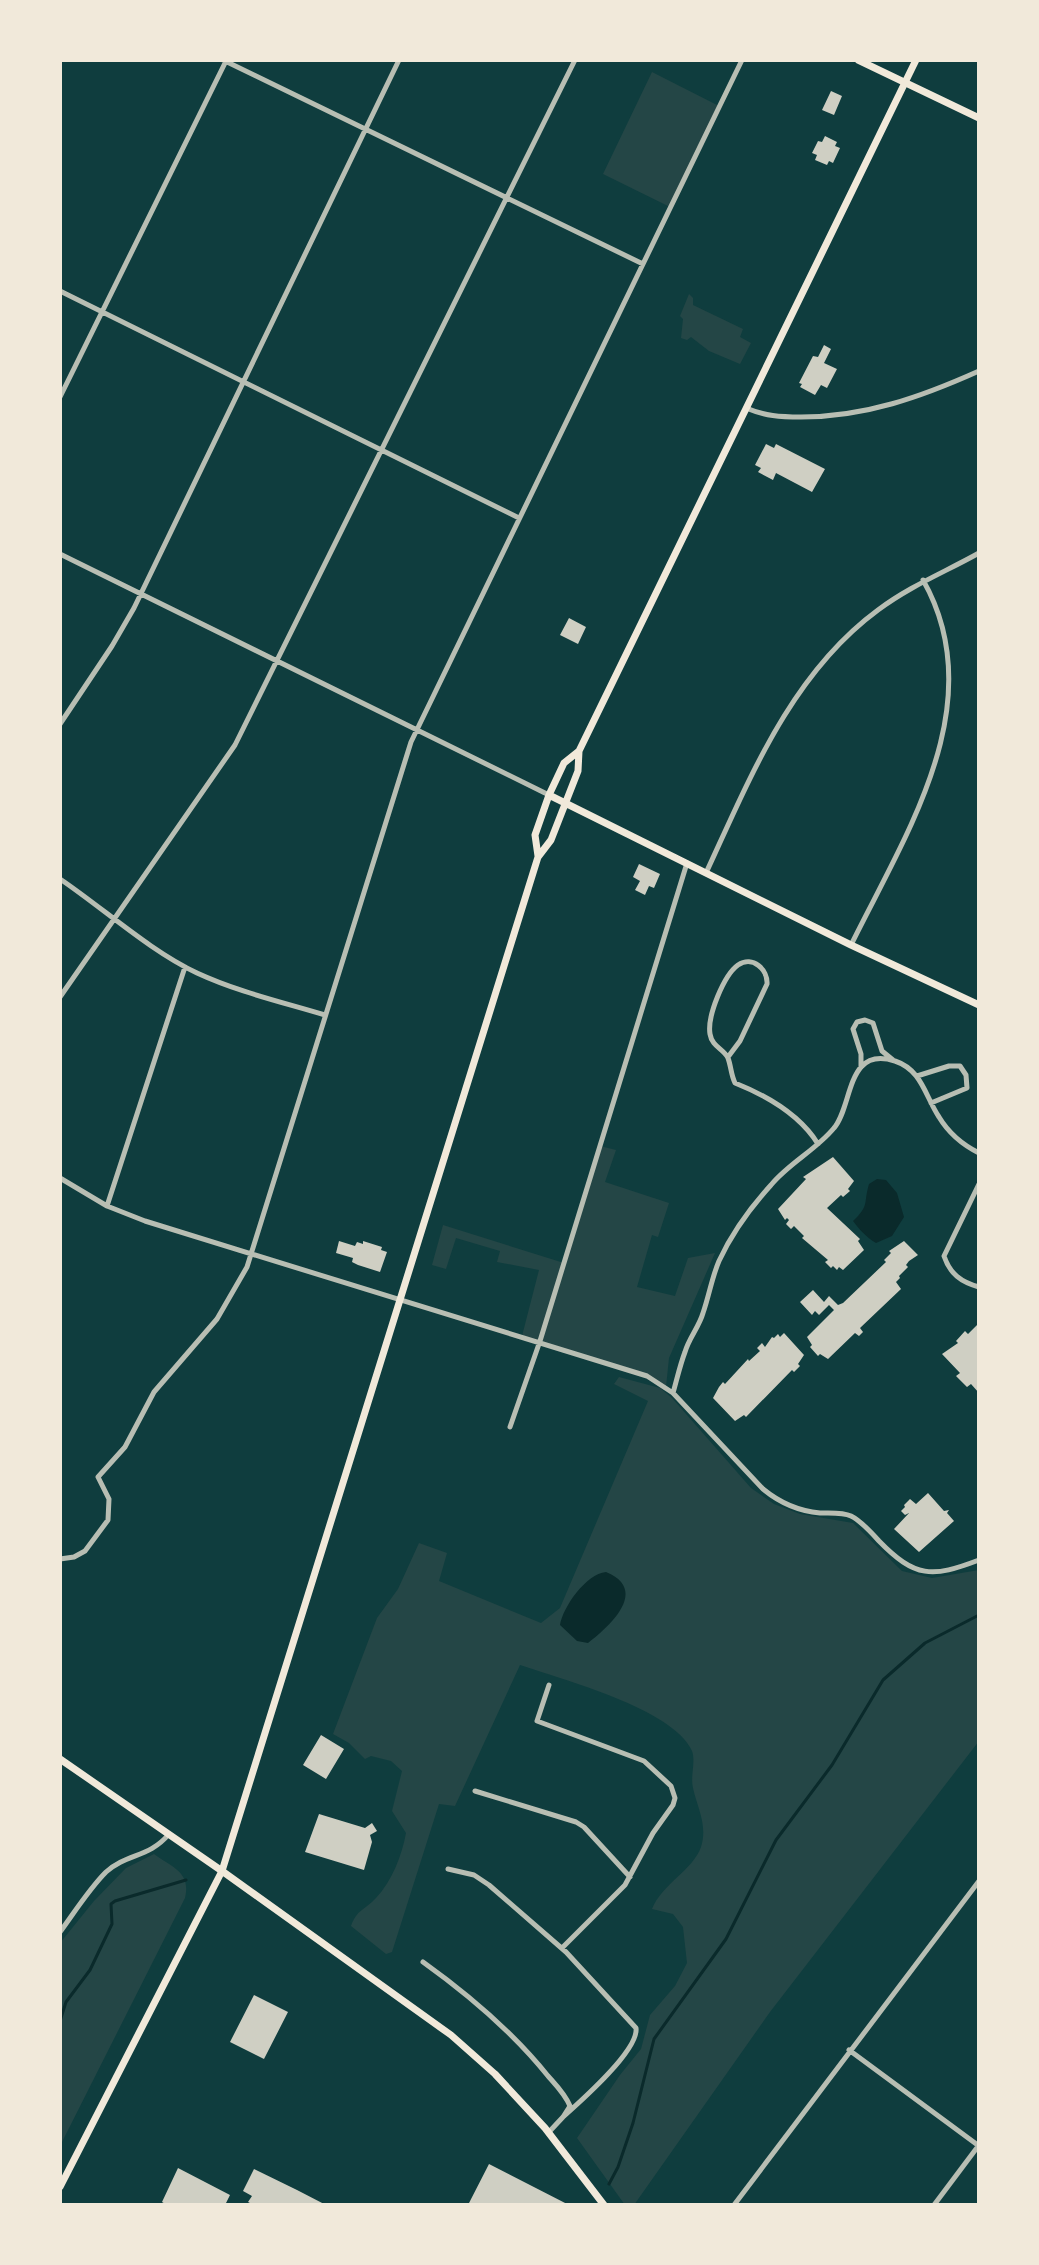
<svg xmlns="http://www.w3.org/2000/svg" width="1039" height="2265" viewBox="0 0 1039 2265" font-family="Quicksand,sans-serif">
<rect width="100%" height="100%" fill="#0f3d3e"/>
<path fill="#244646" d="M652,72L719,106L670,207L603,174Z
M689,294L693,298V305L743,329L740,337L751,343L740,364L709,351L691,337L687,340L681,338L683,319L680,316Z
M600,1146L616,1150L605,1182L669,1203L658,1237L652,1235L637,1287L675,1296L688,1258L715,1253L669,1358L666,1387L647,1376L522,1336L539,1270L497,1262L500,1251L456,1238L446,1269L432,1265L443,1225L564,1263Z
M619,1377L660,1388L672,1398L751,1488L774,1504L800,1514L853,1523L902,1571L932,1578L979,1570V1741L770,2012L634,2205H625L577,2138L620,2075L641,2049L650,2015L675,1986L687,1963L683,1927L673,1914L652,1909C662,1884 693,1870 701,1847C708,1825 697,1807 693,1788C690,1776 696,1762 692,1751C674,1709 561,1679 520,1665L455,1806L439,1804L392,1952L386,1954L351,1926C357,1909 365,1910 376,1898C392,1881 402,1855 406,1833L392,1811L402,1771L391,1761L371,1756L365,1759L349,1743L333,1734L377,1618L398,1589L419,1543L447,1553L439,1581L541,1623L560,1608L648,1401L614,1384Z
M154,1854C173,1868 191,1872 185,1898L60,2146V1943L94,1901L126,1868Z"/>
<path fill="#0a2a2b" d="M877,1179L886,1180L897,1193L904,1217L892,1236L876,1243C866,1237 859,1229 853,1221C870,1205 863,1204 869,1184Z
M606,1572C650,1590 609,1627 588,1643L577,1641L560,1625C563,1607 586,1574 606,1572Z"/>
<g fill="none" stroke-linecap="round" stroke-linejoin="round">
<path stroke="#0a2a2b" stroke-width="3" d="M60,2021L66,2002L90,1970L112,1924L111,1904L115,1901L186,1880
M609,2184L618,2167L633,2123L654,2039L726,1939L776,1840L832,1765L883,1680L925,1643L979,1615"/>
</g>
<path fill="#cfcfc3" d="M831,91L842,96L834,115L822,110Z
M825,136L837,142L835,146L840,148L833,163L829,161L827,165L815,160L817,155L812,153L818,141L822,142Z
M824,345L831,349L824,363L837,369L827,388L821,385L815,395L800,387L802,384L799,383L813,356L818,357Z
M766,444L774,448L776,444L825,469L812,492L776,473L773,480L758,472L761,468L755,465Z
M569,618L586,627L578,644L560,635Z
M639,864L660,874L654,888L649,886L645,895L635,890L640,881L633,877Z
M833,1157L854,1181L848,1189L850,1191L843,1197L841,1195L827,1208L860,1239L858,1241L864,1250L843,1270L839,1267L837,1270L833,1266L831,1268L825,1262L828,1260L802,1238L804,1236L794,1226L791,1229L786,1224L789,1220L787,1218L785,1220L778,1209L806,1179L803,1177Z
M339,1241L355,1246L357,1242L363,1244V1241L382,1247L381,1250L387,1252L380,1272L358,1265L352,1262L353,1258L336,1253Z
M904,1241L918,1255L909,1261L906,1265L908,1267L899,1276L900,1278L896,1282L901,1289L860,1328L863,1332L859,1336L855,1333L828,1359L820,1354L818,1356L810,1347L812,1345L807,1337L834,1310L829,1305L819,1315L815,1311L812,1315L800,1302L813,1290L824,1302L829,1296L838,1305L843,1303L886,1262L884,1260L891,1253L889,1251Z
M979,1323V1393L971,1384L967,1387L956,1376L960,1373L942,1354L958,1343L956,1341L965,1331L968,1334Z
M784,1333L804,1355L798,1364L800,1366L794,1372L792,1370L746,1417L744,1415L735,1421L713,1398L719,1387L723,1382L725,1384L748,1359L749,1361L760,1351L757,1348L762,1343L765,1347L772,1337L774,1338L778,1334L780,1337Z
M928,1493L944,1511L949,1510L947,1513L954,1521L919,1552L894,1529L909,1513L905,1515L901,1511L905,1507L904,1505L910,1499L916,1504Z
M321,1735L344,1749L326,1779L303,1765Z
M319,1814L365,1828L372,1823L377,1831L370,1835L372,1842L364,1870L305,1852Z
M254,1995L288,2012L264,2059L230,2042Z
M489,2164L569,2205H468Z
M178,2168L230,2195L225,2205H167L162,2202Z
M254,2169L297,2190L326,2205H254L248,2202L252,2196L243,2191Z"/>
<g fill="none" stroke-linecap="round" stroke-linejoin="round">
<path stroke="#b8beb3" stroke-width="5" d="M223,60L643,264
M60,291L519,518
M60,397L226,61
M746,408C765,416 780,417 801,417C865,417 921,397 979,371
M60,554L549,795
M60,724L112,646L134,608L399,60
M706,873C750,778 791,674 878,610C910,586 945,572 979,553
M60,879C103,908 150,951 197,973C238,992 282,1002 325,1015
M851,945C905,835 993,703 923,580
M60,997L235,745L575,60
M728,1057L740,1041L767,984C768,970 753,955 738,965C724,975 707,1016 710,1034C712,1047 724,1049 728,1058C731,1066 731,1075 735,1083C765,1095 800,1115 818,1144
M861,1067V1054L853,1029L857,1022L865,1020L873,1023L882,1051L893,1060
M917,1076L949,1066H960L966,1075L967,1088L931,1103
M60,1178L107,1206L145,1221L647,1376L673,1393L763,1489C780,1503 798,1511 820,1513C829,1513 843,1512 851,1516C861,1521 871,1532 879,1541C915,1578 932,1578 979,1560
M979,1184L944,1256C950,1274 961,1282 979,1287
M107,1206L185,967
M673,1393C677,1379 680,1365 685,1352C689,1338 699,1327 703,1313C709,1296 712,1277 719,1261C732,1233 751,1207 771,1185C789,1163 816,1150 834,1128C853,1106 846,1045 895,1061C922,1070 925,1096 939,1117C948,1132 963,1145 979,1153
M510,1427L540,1341L687,863
M60,1559L74,1557L85,1551L108,1520L109,1499L98,1477L125,1447L154,1392L217,1319L247,1267L411,742L742,60
M549,1685L537,1721L644,1761L671,1786L675,1798L673,1805L653,1833L625,1885L562,1948
M475,1791L576,1822L584,1827L630,1877
M448,1869L474,1875L489,1885L566,1952L636,2028C639,2050 581,2101 563,2117
M60,1932C74,1913 89,1889 106,1872C127,1853 149,1858 169,1834
M423,1962C469,1995 512,2031 548,2076C556,2085 565,2094 570,2106L563,2117L549,2132
M849,2050L979,2146
M734,2205L979,1881
M934,2205L979,2145"/>
<path stroke="#f1e9da" stroke-width="7" d="M858,60L979,118
M60,1759L222,1871L451,2035L495,2074L545,2128L604,2205"/>
<path stroke="#f1e9da" stroke-width="7" d="M549,795L851,945L979,1005
M538,856L535,835L549,795L564,763L579,751
M60,2187L222,1871L538,857L551,840L578,771L579,751L916,60"/>
</g>
<rect width="1039" height="2265" fill="none" stroke="#f1e9da" stroke-width="124"/>
</svg>
